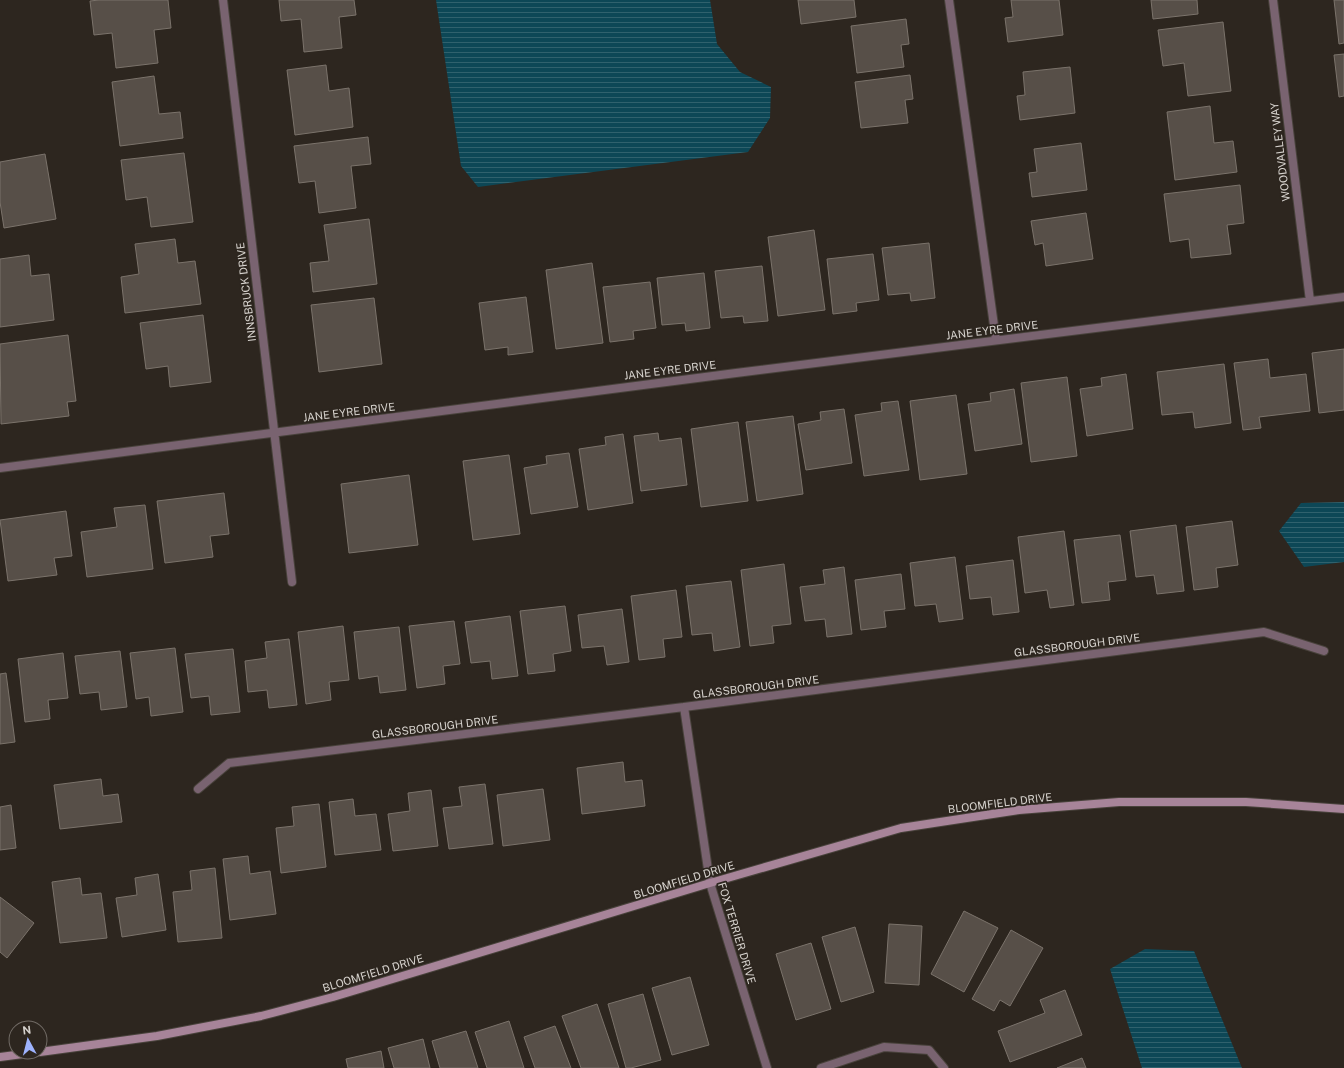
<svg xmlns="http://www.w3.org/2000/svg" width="1344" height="1068" viewBox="0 0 1344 1068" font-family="'Public Sans',sans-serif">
<defs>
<pattern id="water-rules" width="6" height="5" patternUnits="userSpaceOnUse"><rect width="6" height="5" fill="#0d4756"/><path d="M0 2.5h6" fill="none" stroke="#30616d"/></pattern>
</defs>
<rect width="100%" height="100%" fill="#2d261f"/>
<path fill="url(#water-rules)" d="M436,0H710L717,44L740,72L771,87L770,118L748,152L478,187L461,166Z
M1344,502V562L1304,567L1279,531L1301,503Z
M1145,949L1194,951L1242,1068H1142L1110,969Z"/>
<path fill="#574f48" stroke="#7b736b" d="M99,0H168L171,28L154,30L158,63L116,68L112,33L94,35L90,1Z
M279,0H354L356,15L339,17L342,48L304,52L301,19L281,21Z
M798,0H854L856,17L801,24Z
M1011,0H1059L1063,35L1008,42L1005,18L1013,17Z
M1151,0H1197L1198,14L1153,19Z
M1334,0H1344V43L1339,44Z
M906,19L909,44L901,45L904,67L857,73L851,26Z
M1223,22L1231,91L1188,96L1184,63L1163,66L1158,30Z
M1344,54V96L1339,97L1334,55Z
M326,65L329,91L349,88L353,127L295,135L287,70Z
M1070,67L1075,113L1020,120L1017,96L1025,95L1023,72Z
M910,75L913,99L905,100L908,123L861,128L855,82Z
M154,76L159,114L180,112L183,138L120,146L112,82Z
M1210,106L1214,143L1233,141L1237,172L1175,180L1167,112Z
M368,137L371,164L351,166L356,208L319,213L315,181L299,183L294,146Z
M1081,143L1087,190L1032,197L1029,173L1037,172L1034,149Z
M184,153L193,222L151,227L147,197L126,200L121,160Z
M45,154L56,219L4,228L0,202V162Z
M1240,185L1244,223L1227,225L1231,254L1191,258L1189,239L1170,242L1164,194Z
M1086,213L1093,259L1046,266L1043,243L1035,245L1031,221Z
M369,219L377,284L313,292L310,263L329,261L324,225Z
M814,230L825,310L778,316L768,237Z
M175,239L178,263L195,261L201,304L125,313L121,277L139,274L135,244Z
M929,243L935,298L911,301L910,293L888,295L882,248Z
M873,254L879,300L856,303L857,311L833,314L827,259Z
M29,255L31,276L49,274L54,320L0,327V259Z
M592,263L603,343L556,349L546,270Z
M762,266L768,321L744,323L743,316L721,318L715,271Z
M704,273L710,328L686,331L685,323L662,325L657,278Z
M650,282L656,328L633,331L634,339L610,342L603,287Z
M526,297L533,352L508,355V347L485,350L479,303Z
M374,298L382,364L319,372L311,305Z
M203,315L211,382L170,387L168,366L146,369L140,323Z
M68,335L76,401L67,402L69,416L1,424L0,344Z
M1344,349V410L1319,413L1312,353Z
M1268,359L1270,378L1306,374L1310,411L1259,417L1261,428L1243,430L1234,363Z
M1224,364L1231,423L1195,428L1193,412L1162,415L1157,372Z
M1126,374L1133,429L1087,436L1080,389L1102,386L1101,378Z
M1067,377L1077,456L1031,462L1021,383Z
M1014,389L1022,444L975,451L968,404L991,401L990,393Z
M956,395L967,474L920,480L910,401Z
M898,401L909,470L864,476L855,415L882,411L881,403Z
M844,409L852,463L806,470L798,424L821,420L820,412Z
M793,416L803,494L757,501L746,422Z
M738,422L748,501L701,507L691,429Z
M658,433L659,441L681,438L687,485L641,491L634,436Z
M623,434L633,503L588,510L579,449L606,445L605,437Z
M569,453L578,507L531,514L524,468L547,464L546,456Z
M509,455L520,534L473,540L463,461Z
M409,475L418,545L349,553L341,484Z
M224,493L229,534L210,536L213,557L165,563L157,501Z
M145,505L153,569L87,577L81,532L117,527L114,508Z
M66,511L72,556L54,558L57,575L8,581L0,520Z
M1232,521L1238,565L1216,568L1218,587L1194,590L1186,527Z
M1176,525L1184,591L1157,594L1154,575L1136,577L1130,531Z
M1064,531L1074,605L1050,608L1047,590L1025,593L1018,537Z
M1120,535L1126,580L1108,582L1110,600L1082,603L1074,540Z
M955,557L963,619L939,622L936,604L915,606L910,563Z
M1013,560L1019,612L993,615L991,597L970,599L966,566Z
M784,564L791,624L772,626L774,643L750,646L741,570Z
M844,567L852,634L827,637L825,619L805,621L800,587L825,584L823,570Z
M901,574L905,609L884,611L886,627L861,630L855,580Z
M731,581L740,647L714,651L712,633L692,635L686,586Z
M676,590L682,637L663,639L665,657L639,660L631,596Z
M565,606L571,651L553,654L555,671L528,674L520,611Z
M622,609L629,662L607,665L604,646L582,648L578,615Z
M510,616L518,676L492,679L490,661L471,663L465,622Z
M454,621L460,664L443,666L445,684L417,688L409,626Z
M343,626L349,680L329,682L331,700L306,704L298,632Z
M399,627L406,690L380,693L378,676L359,679L354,632Z
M289,639L297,705L269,708L267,690L248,692L245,661L267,658L265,642Z
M175,648L183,712L151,716L149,697L136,699L130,653Z
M233,649L240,712L211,715L209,696L191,698L185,654Z
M120,651L127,707L101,710L99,692L80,694L75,656Z
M63,653L68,698L48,700L50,719L25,722L18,659Z
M6,673L15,742L0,744V674Z
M623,762L625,782L642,780L645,806L582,814L577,768Z
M101,779L103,796L118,794L122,822L60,829L54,785Z
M485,784L493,844L449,849L443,808L462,806L459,787Z
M543,789L550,840L503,846L497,795Z
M431,790L438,846L393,851L388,814L410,811L408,793Z
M353,799L355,816L376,814L381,850L335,855L329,802Z
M319,804L326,867L281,873L276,828L294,826L292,807Z
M11,805L16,848L0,850V807Z
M248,856L250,874L270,871L276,914L230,920L223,859Z
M215,868L222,938L178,942L173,892L192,890L190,871Z
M158,874L166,930L122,937L116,898L137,895L135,878Z
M80,878L82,895L101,893L107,938L60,943L52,882Z
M0,897L34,923L7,958L0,952Z
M964,911L998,928L964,992L931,974Z
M889,924L922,926L919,985L885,983Z
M855,927L874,992L841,1002L822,937Z
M1011,930L1043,948L1010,1006L1000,1000L994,1011L972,999Z
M811,943L831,1009L796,1020L776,954Z
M690,977L709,1045L672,1055L652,988Z
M1065,990L1082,1035L1010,1062L998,1031L1045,1013L1040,1000Z
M643,994L661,1060L631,1068H626L608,1004Z
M597,1004L619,1068H581L562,1016Z
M509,1021L524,1068H487L475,1032Z
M555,1026L571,1068H535L524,1037Z
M466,1031L478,1068H440L432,1041Z
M423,1039L430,1068H394L388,1048Z
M381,1051L384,1068H348L346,1059Z
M1082,1058L1086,1068H1057Z"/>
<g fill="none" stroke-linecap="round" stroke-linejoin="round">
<g stroke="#48423b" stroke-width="10">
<path id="street" d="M223,0L292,582
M949,0L996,340
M1273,0L1310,301
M0,468L736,373L1344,297
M684,707L710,883L767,1068
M198,789L229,763L684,707L1264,632L1324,651
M821,1068L884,1047L929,1050L944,1068"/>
</g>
<g stroke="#48423b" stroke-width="10">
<path id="secondary" d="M40,1052L157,1036L261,1016L333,997L710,883L901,828L1019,810L1119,802H1246L1344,809
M0,1057L38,1052"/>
</g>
<use href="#street" stroke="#796370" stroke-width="8"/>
<use href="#secondary" stroke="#a78499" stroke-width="8"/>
</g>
<g text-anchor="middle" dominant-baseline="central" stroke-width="3.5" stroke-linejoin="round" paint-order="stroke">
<g font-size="11" fill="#d7d3ce" stroke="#2d261f">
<text transform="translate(1280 152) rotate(-97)">WOODVALLEY WAY</text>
<text transform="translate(246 292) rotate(-97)">INNSBRUCK DRIVE</text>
<text transform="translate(992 330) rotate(-7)">JANE EYRE DRIVE</text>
<text transform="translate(670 370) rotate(-7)">JANE EYRE DRIVE</text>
<text transform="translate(349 412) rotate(-7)">JANE EYRE DRIVE</text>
<text transform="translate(1077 645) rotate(-7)">GLASSBOROUGH DRIVE</text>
<text transform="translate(756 687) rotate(-7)">GLASSBOROUGH DRIVE</text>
<text transform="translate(435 727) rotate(-7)">GLASSBOROUGH DRIVE</text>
<text transform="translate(1000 803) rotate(-7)">BLOOMFIELD DRIVE</text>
<text transform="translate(684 880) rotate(-17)">BLOOMFIELD DRIVE</text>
<text transform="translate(737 933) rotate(73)">FOX TERRIER DRIVE</text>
<text transform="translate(373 973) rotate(-17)">BLOOMFIELD DRIVE</text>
</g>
</g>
<g transform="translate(28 1040) rotate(353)"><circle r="19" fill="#2d261f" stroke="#716b65"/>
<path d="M0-3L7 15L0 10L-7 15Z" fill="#9eb3fd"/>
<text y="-6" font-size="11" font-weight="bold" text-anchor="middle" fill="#d7d3ce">N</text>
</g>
</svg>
